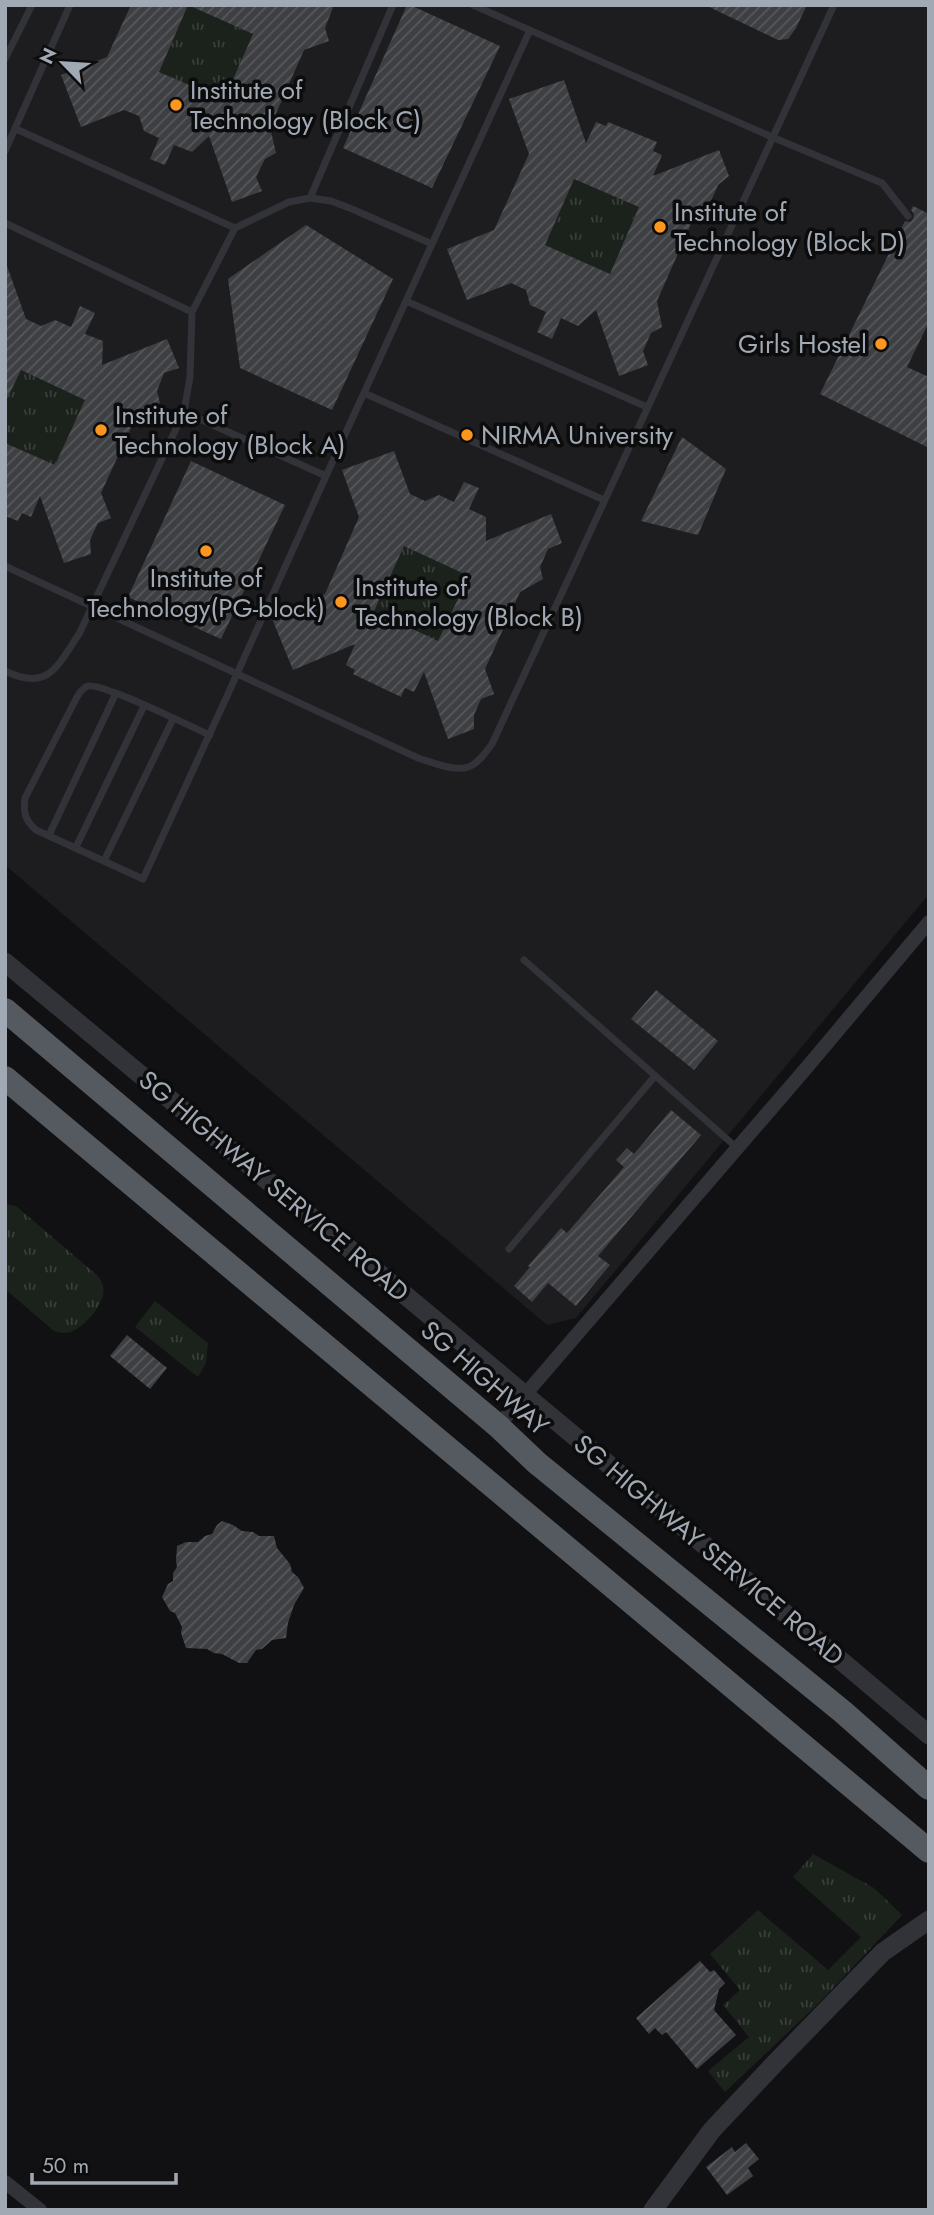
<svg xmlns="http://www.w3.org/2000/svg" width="934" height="2215" viewBox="0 0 934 2215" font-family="Jost,sans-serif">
<defs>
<pattern id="grass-tufts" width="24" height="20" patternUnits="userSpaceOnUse" patternTransform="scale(1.75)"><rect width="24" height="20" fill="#1b221b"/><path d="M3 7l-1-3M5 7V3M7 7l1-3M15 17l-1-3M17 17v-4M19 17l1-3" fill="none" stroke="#393f3a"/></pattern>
<pattern id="building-hatch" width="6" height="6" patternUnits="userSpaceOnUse" patternTransform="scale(1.75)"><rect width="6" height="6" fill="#3d3f43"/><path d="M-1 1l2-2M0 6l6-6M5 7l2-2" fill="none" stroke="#56585c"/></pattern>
</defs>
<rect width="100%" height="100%" fill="#111113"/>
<path fill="#1d1d20" d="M5,5H929V894L576,1318L547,1325L5,865Z"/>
<path fill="url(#grass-tufts)" d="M188,5L253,34L224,100L159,72Z
M574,179L639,207L610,274L545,245Z
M21,370L85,400L55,465L5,443V403Z
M404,546L469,576L438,641L374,611Z
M5,1204L16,1206L98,1276C100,1279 102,1282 103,1286C107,1303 85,1326 71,1332C65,1334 60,1333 54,1331L5,1289Z
M155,1301L208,1343L206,1363L198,1377L135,1327Z
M813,1854L874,1888L902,1915L820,2002L725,2092L708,2071L749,2037L723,2005L740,1990L710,1954L758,1910L828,1970L861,1937L793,1877Z"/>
<path fill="url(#building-hatch)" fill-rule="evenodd" d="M131,5H188L159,72L224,100L253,34L188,5H334L325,28L329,41L304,50L270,127L276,153L265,159L256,177L262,191L232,202L209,136L192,152L174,145L165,165L150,159L159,138L144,131L139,116L124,110L81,127L61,75L107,57Z
M407,5H410L500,46L432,188L343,148Z
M705,5H807L796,28L788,39L778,40Z
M564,80L586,143L596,122L606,126L608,122L657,142L653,151L662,155L653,176L719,150L729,176L718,185L711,201L716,214L691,224L657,301L662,327L651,333L643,351L648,365L619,376L596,310L578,326L561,318L552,339L537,332L546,312L530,305L526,290L511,283L467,300L447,249L494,230L529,154L509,99ZM574,179L639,207L610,274L545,245Z
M913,206L929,214V322L907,367L929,377V448L820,394L905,221L910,222L913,219L914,214L911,210Z
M306,225L393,279L332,410L240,368L228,279Z
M7,266L26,319L41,326L55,320L71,327L80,306L95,313L85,334L103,341L102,365L167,339L179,368L164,373L157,391L160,403L136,417L101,493L111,518L98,523L90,540L91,554L64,563L40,496L31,517L22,513L18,521L5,516V443L55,465L85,400L21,370L5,403V267Z
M682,437L726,469L698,535L641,521Z
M394,451L410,494L425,501L439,495L454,502L464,482L479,488L469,509L486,517V541L551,514L562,543L548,549L540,567L543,579L520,592L485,669L494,694L481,699L474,715V729L448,739L424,672L414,692L405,688L401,697L353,674L355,670L346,665L355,644L293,670L271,616L325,594L359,517L342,470ZM404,546L469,576L438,641L374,611Z
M191,461L285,505L221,639L128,597Z
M656,990L718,1041L694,1070L631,1019Z
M671,1110L701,1135L598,1256L610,1265L576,1306L548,1283L532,1302L514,1286L530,1267L528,1266L561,1228L567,1233L624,1167L616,1160L627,1148L634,1154Z
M127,1335L167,1368L150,1389L110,1356Z
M222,1521L233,1525L242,1531L253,1532L259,1536H274L277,1548L290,1564L292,1572L298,1577L304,1588L294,1605L288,1623L286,1638L272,1640L262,1649L256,1650L247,1663H239L222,1654L214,1653L207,1649L186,1648L181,1633L182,1627L175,1613L170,1611L162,1597L168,1584L173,1581V1573L177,1567L176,1561L177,1546L186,1542H198L205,1536L212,1534L217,1525Z
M700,1961L710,1972L714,1970L725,1983L719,1989L714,2010L736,2035L697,2069L666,2032L662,2035L655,2028L649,2034L636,2018Z
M746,2143L759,2159L748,2168L753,2176L727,2195L706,2167L732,2147L735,2152Z"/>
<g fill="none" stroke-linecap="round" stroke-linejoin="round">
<path stroke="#323338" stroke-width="7" d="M473,5L772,137L882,183L908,216
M5,59L32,5
M16,129L235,228
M5,151L70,5
M310,198L393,5
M5,223L192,312
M432,244L530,30
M406,301L647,407
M364,393L604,500
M5,566L418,758C431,762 455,772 468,767C478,764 486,752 492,744L834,5
M5,671C49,692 57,666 79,634L184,412L190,377L192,312L235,228L289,202L310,198L331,201L352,209L432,244L326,476L184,412
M210,735C191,727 104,683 88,686C83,688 80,692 77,697L25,798C23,813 25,820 36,830L143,879C205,745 266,611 326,476
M49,835L116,693
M76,847L144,706
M104,861L173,719
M524,960L736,1147
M509,1249L655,1076"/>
<path stroke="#323338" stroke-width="14" d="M498,1426L808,1066L929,922
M5,2182L40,2210"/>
<path stroke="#323338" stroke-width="19" d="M5,962L638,1489L929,1735
M653,2210L712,2130L778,2060L883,1952L929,1920"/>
<path stroke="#555a60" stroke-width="24" d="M5,1010L498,1426L537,1463L843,1712L929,1788
M5,1078L929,1851"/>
</g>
<g fill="#fd961e" stroke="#0c0c0d" stroke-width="2.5">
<circle cx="176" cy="105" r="7"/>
<circle cx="660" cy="227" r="7"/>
<circle cx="881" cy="344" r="7"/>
<circle cx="101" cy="430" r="7"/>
<circle cx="467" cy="435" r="7"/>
<circle cx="206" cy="551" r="7"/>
<circle cx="341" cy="602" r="7"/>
</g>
<g text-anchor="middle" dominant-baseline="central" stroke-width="7" stroke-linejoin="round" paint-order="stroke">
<g font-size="26" fill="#a1a9b4" stroke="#0c0c0d" text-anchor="start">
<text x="190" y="90">Institute of<tspan x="190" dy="30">Technology (Block C)</tspan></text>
<text x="674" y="212">Institute of<tspan x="674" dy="30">Technology (Block D)</tspan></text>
<text x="867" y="344" text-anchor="end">Girls Hostel</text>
<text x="115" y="415">Institute of<tspan x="115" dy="30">Technology (Block A)</tspan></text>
<text x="481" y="435">NIRMA University</text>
<text x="206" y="578" text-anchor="middle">Institute of<tspan x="206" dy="30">Technology(PG-block)</tspan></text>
<text x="355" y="587">Institute of<tspan x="355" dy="30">Technology (Block B)</tspan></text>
</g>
<g font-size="26" fill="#a1a9b4" stroke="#0c0c0d">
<text transform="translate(274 1186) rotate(40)">SG HIGHWAY SERVICE ROAD</text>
<text transform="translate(485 1378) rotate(41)">SG HIGHWAY</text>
<text transform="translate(709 1550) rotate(40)">SG HIGHWAY SERVICE ROAD</text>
</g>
</g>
<rect width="934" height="2215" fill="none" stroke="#a1a9b4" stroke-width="14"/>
<g transform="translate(63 63) rotate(295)" stroke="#0c0c0d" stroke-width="5" paint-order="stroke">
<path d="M0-5L12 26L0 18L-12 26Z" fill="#a1a9b4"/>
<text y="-10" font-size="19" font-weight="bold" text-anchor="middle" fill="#a1a9b4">N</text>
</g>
<path d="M32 2173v10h144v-10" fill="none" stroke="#a1a9b4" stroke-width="3.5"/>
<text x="42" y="2173" font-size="21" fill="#a1a9b4" stroke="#0c0c0d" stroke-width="5" paint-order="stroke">50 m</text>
</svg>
